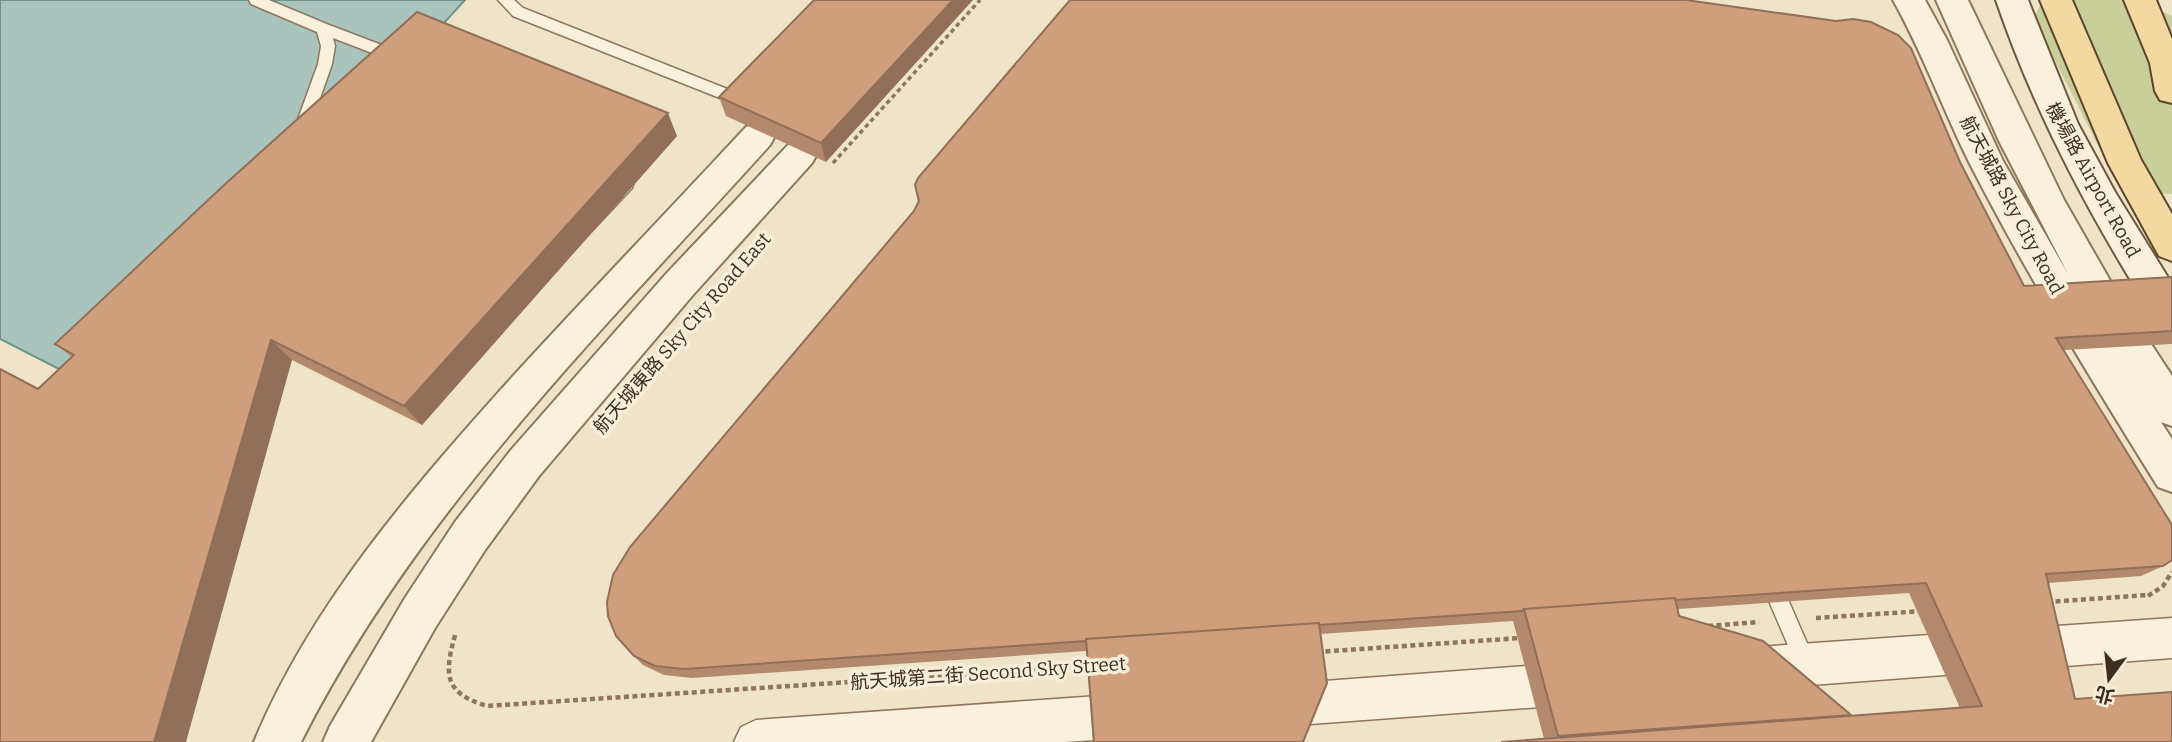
<svg xmlns="http://www.w3.org/2000/svg" width="2172" height="742" viewBox="0 0 2172 742" font-family="Bitter,'Noto Sans TC',serif">
<rect width="100%" height="100%" fill="#f0e4c8"/>
<path fill="#c9cf9b" d="M2053,0H2139L2172,16V194L2122,193L2034,19L2040,5Z"/>
<path fill="#a9c4bc" stroke="#6f938a" stroke-width="2" d="M0,0H465L432,36L288,159L59,369L0,339Z"/>
<g fill="none" stroke-linecap="round" stroke-linejoin="round">
<g stroke="#8d765c" stroke-width="3">
<path id="service" d="M249,0H269L329,25L634,141L641,161L632,188L480,350L452,361L424,360L253,284L244,268L318,64L321,46L317,32L251,4ZM333,38L623,149L624,166L618,184L468,340L451,347L431,348L265,274L261,267L332,64L335,46Z
M498,0H514L523,8L750,98L753,102L750,106H740L513,16Z
M1770,571L1777,574L1816,664L1813,671L1806,674L1799,671L1760,580L1763,574Z"/>
</g>
<g stroke="#8d765c" stroke-width="3">
<path id="minor" d="M2172,618V658L1744,690L1729,684L1723,669L1729,654L1744,648Z
M1581,662L1596,668L1602,683L1596,698L1581,704L1269,727L1254,721L1248,706L1254,691L1269,685Z
M1141,693L1156,700L1163,715L1156,730L1141,737L1064,742H734L741,727L756,720Z"/>
</g>
<g stroke="#8d765c" stroke-width="4">
<path id="tertiary" d="M1893,0H1925L1947,40L2003,161L2068,274L1999,141L1936,0H1968L2064,200L2112,284L2172,376V426L2161,422L2172,439V492L2158,487C2092,381 2027,275 1970,164C1943,110 1923,53 1893,0Z
M758,123L770,127L775,136L770,145C601,332 416,514 301,742H254C311,604 415,485 514,375C590,292 669,210 746,127Z
M800,141L812,145L817,154L812,163L692,296L539,476L485,550L435,628L371,742H323L330,726L405,598L455,522L511,450L666,274L788,145Z"/>
</g>
<g stroke="#6f573f" stroke-width="4">
<path id="secondary" d="M1996,0H2028L2078,124L2115,192L2172,284V331L2159,326C2093,222 2036,117 1996,0Z"/>
</g>
<g stroke="#5b4430" stroke-width="4">
<path id="primary" d="M2040,0H2072L2141,160L2172,214V261L2159,256L2108,163Z
M2124,0H2156L2172,39V103L2160,100L2155,91L2150,63Z"/>
</g>
<path stroke="#8d765c" stroke-width="3.5" stroke-dasharray="4.5 3.5" stroke-linecap="butt" d="M833,163L980,0"/>
<path stroke="#8d765c" stroke-width="4.5" stroke-dasharray="5 3.5" stroke-linecap="butt" d="M2148,596L2163,586L2172,572
M2047,602L2148,595
M1816,618L1923,611
M1708,626L1759,622
M455,635C444,675 444,693 487,706L1092,666
M1317,652L1521,638"/>
<use href="#service" fill="#faf1dc" fill-rule="evenodd"/>
<use href="#minor" fill="#faf1dc" fill-rule="evenodd"/>
<use href="#tertiary" fill="#faf1dc" fill-rule="evenodd"/>
<use href="#secondary" fill="#faf1dc" fill-rule="evenodd"/>
<use href="#primary" fill="#f3d9a0" fill-rule="evenodd"/>
</g>
<path fill="#b2896c" fill-rule="evenodd" d="M814,0L826,162L726,116L719,97Z
M677,136L422,425L292,360L38,389L72,357L55,344Z
M1960,162L2024,286L2172,277V344L2064,350L2163,566L2141,576L2048,583L2075,699L1544,739L1513,621L1320,634L1303,742H1093L1086,651L692,678L664,675L643,665L634,656L914,211L918,202L915,185ZM1909,593L1960,708L1849,716L1679,616L1678,609Z"/>
<path fill="#916f58" d="M953,0H973L826,162L821,143Z
M668,113L677,136L422,425L404,406Z
M271,340L292,360L186,742H154Z"/>
<path fill="#cf9f7d" stroke="#916f58" stroke-width="2" d="M814,0H953L821,143L719,97Z
M1070,0H1686L1836,21L1853,19L1871,22L1898,35L1911,48L1960,162L2024,286L2172,277V331L2056,338L2172,525V560L2163,566L2046,574L2075,699L2172,692V742H1501L1982,706L1926,583L1675,600V598L1524,609L1522,611L1319,625V623L1086,639V641L684,669L655,666L634,656L616,636L608,616L607,602L613,575L630,547L914,211L919,201L915,185L918,178Z
M417,12L668,113L404,406L271,340L154,742H0V369L38,389L74,355L55,344L223,186Z
M1675,598L1679,616L1763,641L1851,715L1558,736L1524,609Z
M1319,623L1327,683L1303,742H1094L1086,639Z"/>
<g text-anchor="middle" dominant-baseline="central" stroke-width="7" stroke-linejoin="round" paint-order="stroke">
<g font-size="19" fill="#3d2e20" stroke="#f7eed8">
<text transform="translate(2093 180) rotate(61)">機場路 Airport Road</text>
<text transform="translate(2012 205) rotate(62)">航天城路 Sky City Road</text>
<text transform="translate(682 333) rotate(-49)">航天城東路 Sky City Road East</text>
<text transform="translate(988 673) rotate(-4)">航天城第二街 Second Sky Street</text>
</g>
</g>
<g transform="translate(2109 679) rotate(195)" stroke="#f7eed8" stroke-width="5" paint-order="stroke">
<path d="M0-5L12 26L0 18L-12 26Z" fill="#3d2e20"/>
<text y="-10" font-size="19" font-weight="bold" text-anchor="middle" fill="#3d2e20">北</text>
</g>
</svg>
